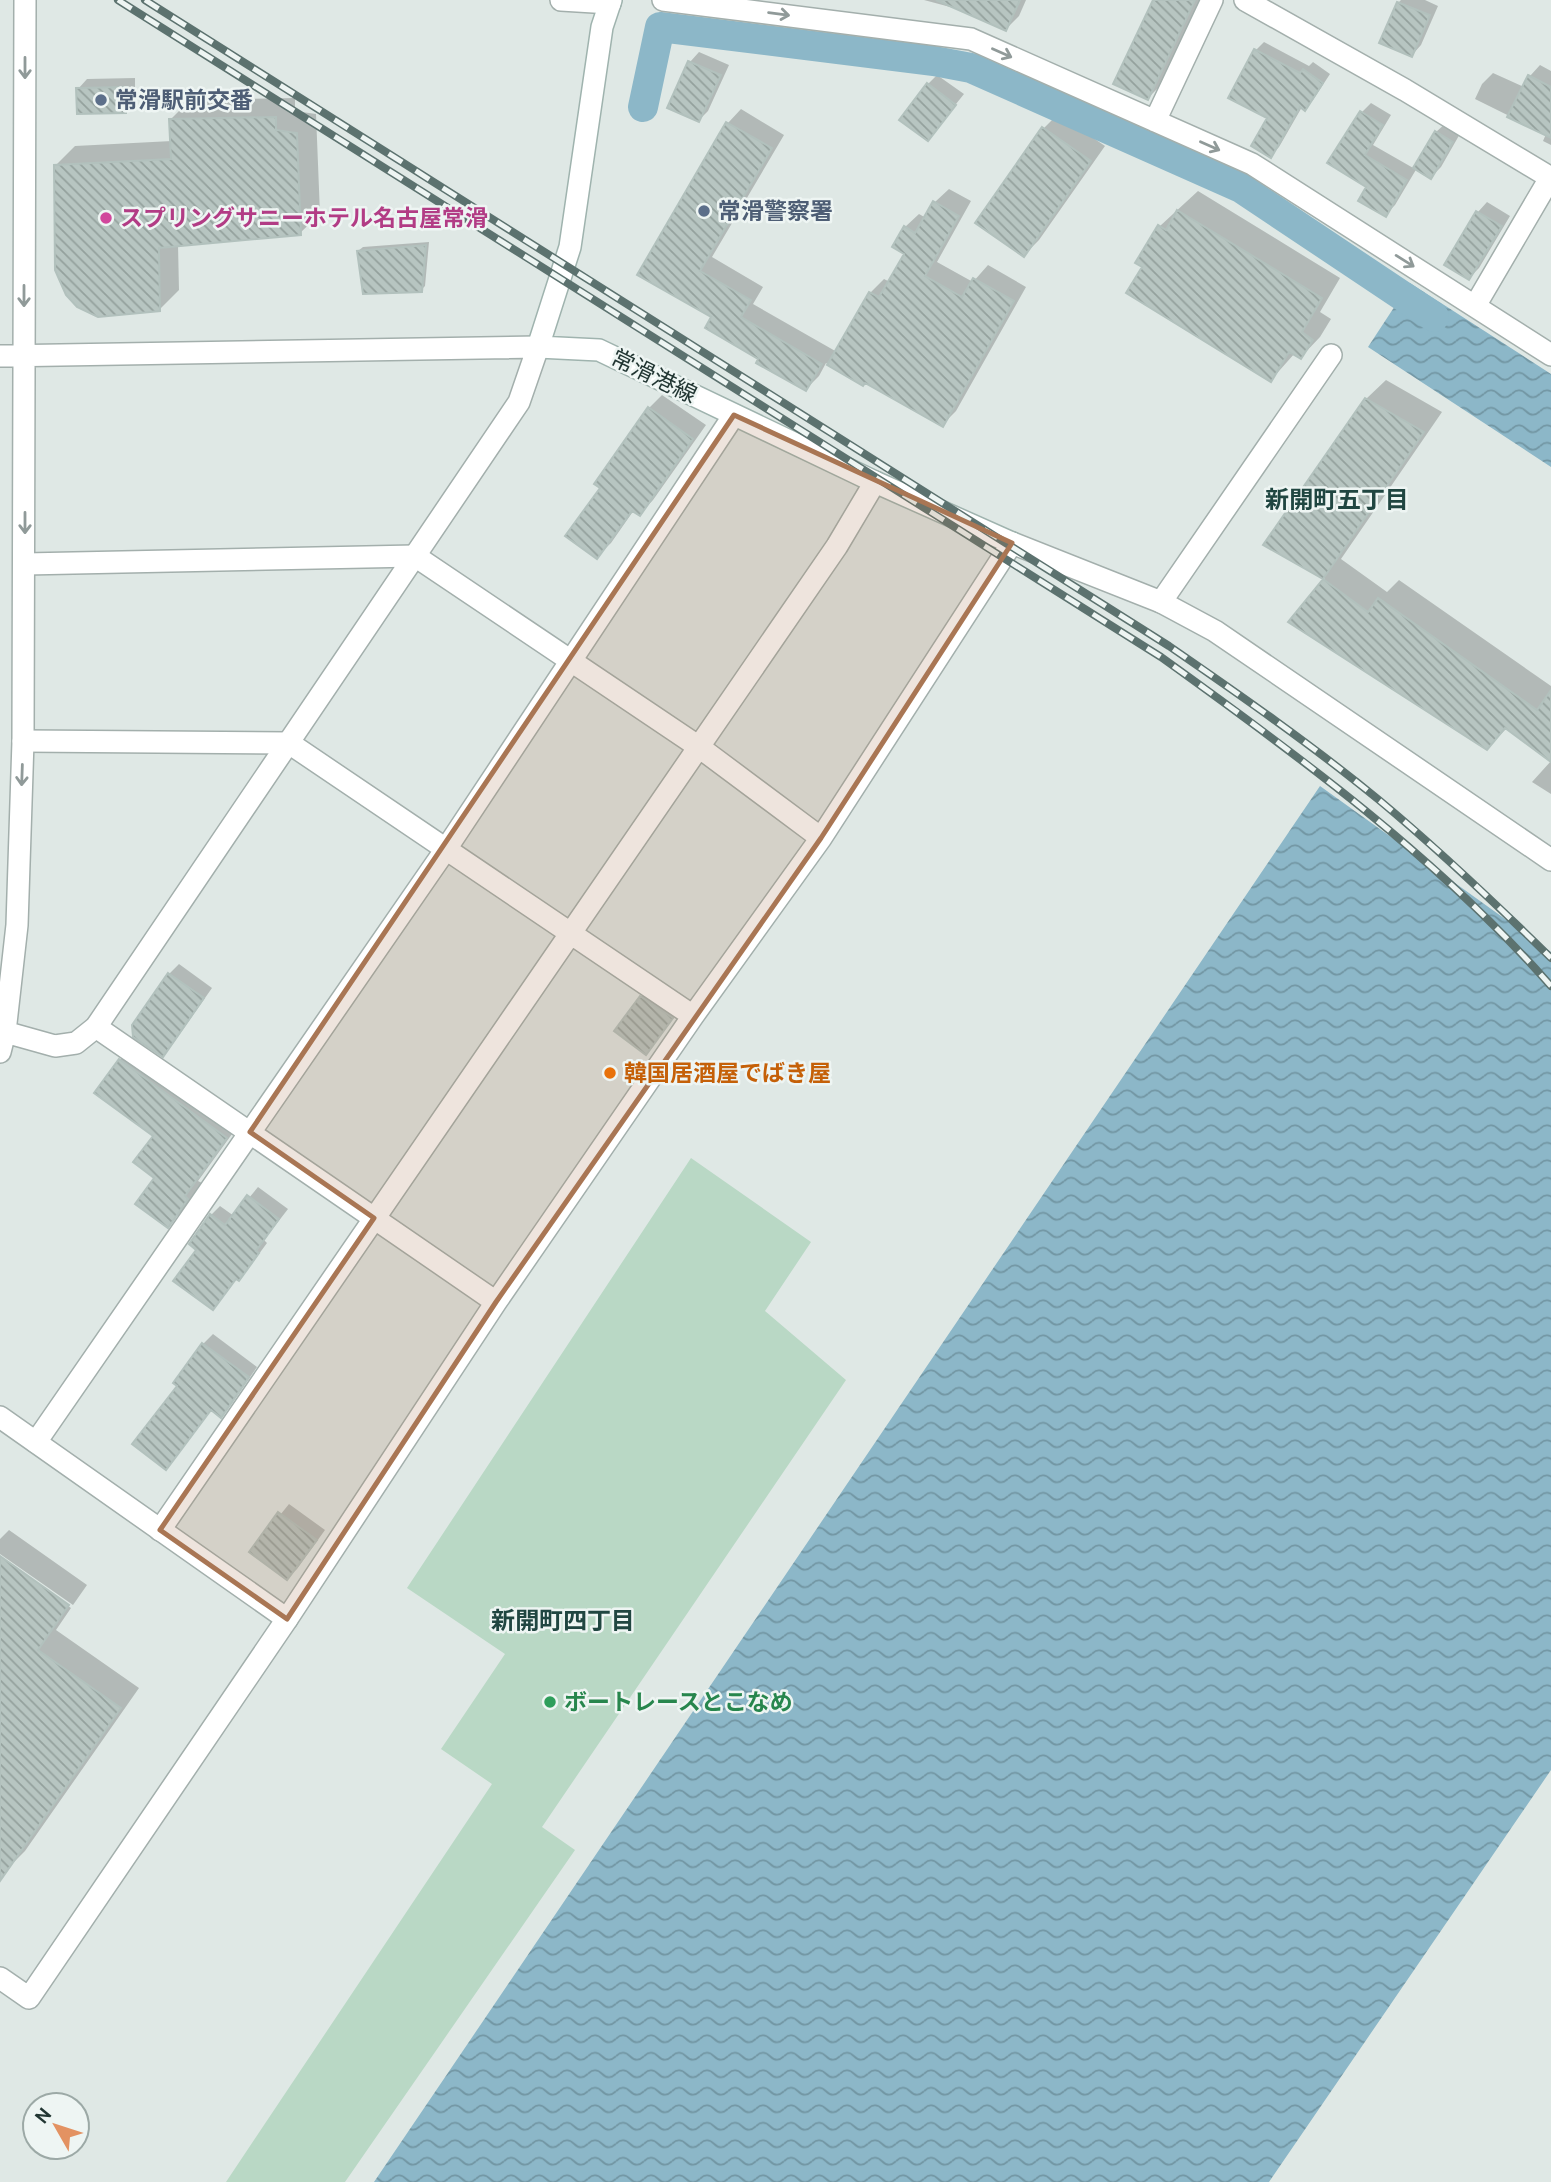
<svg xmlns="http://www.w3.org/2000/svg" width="1551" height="2182" viewBox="0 0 1551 2182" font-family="Cabin,'Noto Sans JP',sans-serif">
<defs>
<pattern id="water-waves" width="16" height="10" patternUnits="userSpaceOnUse" patternTransform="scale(1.75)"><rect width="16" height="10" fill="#8cb7c8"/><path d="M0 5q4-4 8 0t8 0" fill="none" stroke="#7296a3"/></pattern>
<pattern id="building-back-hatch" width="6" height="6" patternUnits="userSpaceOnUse" patternTransform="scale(1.75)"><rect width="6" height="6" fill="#b7c5c1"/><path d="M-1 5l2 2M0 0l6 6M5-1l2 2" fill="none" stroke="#94a19d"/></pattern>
</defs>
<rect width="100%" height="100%" fill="#dfe8e5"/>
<path fill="#b9d8c5" d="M691,1158L811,1242L765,1311L846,1380L542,1827L575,1850L345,2182H226L492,1784L441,1749L505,1654L407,1588Z"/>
<path fill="url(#water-waves)" d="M1410,283L1551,374V467L1368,347Z
M1320,786L1551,952V1770L1269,2182H374Z"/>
<path fill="#0003" d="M924,0H1026L1019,16L1006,29L965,11Z
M1155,0H1201L1160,86L1148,98Z
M1401,0H1425L1438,6L1421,45L1412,55L1398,3Z
M1264,42L1309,66L1313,62L1330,74L1313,100L1305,108L1302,107L1279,147L1271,155L1270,117L1256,50Z
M699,52L729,65L708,111L699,120L669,107L690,62Z
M1540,65L1551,71V86L1546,97L1551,99V145L1543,141L1546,134L1475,99L1482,84L1493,73L1524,87L1530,76Z
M937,75L964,94L928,139V84Z
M135,78V102L125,111L78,89L87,79Z
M295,98V111L316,114L320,214L300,233L178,244L179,290L159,310L55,166L75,146L172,141L171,119L190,100Z
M1371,103L1391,115L1373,145L1415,169L1436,132L1446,123L1461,132L1441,167L1431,177L1417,168L1395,205L1385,215L1369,187L1330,163L1362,112Z
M741,109L784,135L712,257L763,287L753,304L837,352L870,293L884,279L890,282L906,253L905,227L919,214L926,218L935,202L949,189L971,201L937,262L973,282L988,265L1026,287L956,411L942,425L866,381L863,384L826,363L819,376L806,389L761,358L713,317L639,274L728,123Z
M1058,114L1105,146L1039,240L1024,255L1044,128Z
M1198,191L1340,278L1320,312L1331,319L1320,337L1301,357L1295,353L1271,380L1145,266L1160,226Z
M1487,202L1510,216L1479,268L1469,278L1446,264L1478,212Z
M429,242L425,286L421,290L358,251L363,247Z
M1386,380L1442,412L1341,559L1387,592L1399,580L1551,686V760L1507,728L1487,748L1290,622L1325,579L1266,545L1366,399Z
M662,395L706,425L653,500L640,514L634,510L611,543L597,556L602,487L649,408Z
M1551,761V794L1532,782Z
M179,964L212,988L172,1045L163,1055L169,974Z
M650,987L681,1008L655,1043L646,1053L641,997Z
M135,1045L240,1123L198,1181L202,1183L182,1211L168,1226L157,1177L155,1136L96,1093L120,1060Z
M258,1187L288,1209L264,1240L267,1243L248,1269L238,1279L237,1278L212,1308L199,1250L211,1215L220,1206L234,1216Z
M213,1334L257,1367L230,1406L221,1416L212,1409L175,1458L179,1385L175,1382L203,1344Z
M289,1504L325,1530L297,1569L287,1578L251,1551Z
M9,1530L87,1585L73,1605L0,1554V1539Z
M0,1558L71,1608L56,1630L139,1688L25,1851L6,1870L0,1866Z"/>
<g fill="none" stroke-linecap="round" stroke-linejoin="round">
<path stroke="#8cb7c8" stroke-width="30" d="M643,107L660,27L934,61L971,68L1241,188L1434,317"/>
</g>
<path fill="url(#building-back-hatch)" stroke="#b2c1bd" stroke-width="2" d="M936,0H1020L1006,31Z
M1153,0H1195L1148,100L1113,84Z
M1397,2L1430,15L1412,57L1379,43Z
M1254,49L1300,73L1303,69L1323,83L1305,111L1300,107L1271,158L1251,146L1267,118L1228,98Z
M688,61L721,75L699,122L667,108Z
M1528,75L1551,87V138L1507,117Z
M927,83L956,105L928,141L899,120Z
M126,87V113L77,114L76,88Z
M1360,111L1383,125L1365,155L1407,180L1386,217L1358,201L1366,187L1327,163Z
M276,117V130L297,133L301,235L159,248L160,311L98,317L77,307L66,295L55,270L54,165L171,159L169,119Z
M726,122L772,148L700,271L751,300L741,317L822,364L806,391L756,363L758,359L705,328L711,317L637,275Z
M1042,127L1091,161L1024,257L975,223Z
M1435,131L1453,142L1431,179L1413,168Z
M933,201L959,216L925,276L962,297L973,278L1014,301L943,427L865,383L863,386L827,365L869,292L879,297L904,254L892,247L904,226L915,233Z
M1177,210L1322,298L1302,332L1313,340L1301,359L1289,352L1271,382L1126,293L1142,267L1135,263L1158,225L1166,230Z
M1476,211L1502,226L1469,280L1444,265Z
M426,245L422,292L363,294L357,251Z
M1365,398L1424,432L1323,579L1263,545Z
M648,407L693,439L640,516L632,511L597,559L565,536L600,488L594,484Z
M1323,579L1368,612L1378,598L1537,710L1551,690V762L1505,728L1487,750L1288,622Z
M168,973L204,998L163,1057L133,1037L132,1025Z
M640,996L673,1018L646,1055L614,1031Z
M119,1059L227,1138L185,1196L188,1199L168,1228L135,1204L154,1178L133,1162L153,1136L94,1093Z
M247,1195L279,1219L256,1251L259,1253L239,1281L236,1279L213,1310L173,1281L196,1250L189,1244L210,1214L225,1225Z
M202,1343L249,1377L221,1418L211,1410L166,1470L132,1444L177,1386L173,1383Z
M278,1512L317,1540L287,1580L249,1552Z
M0,1556L69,1605L38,1650L121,1708L0,1881Z"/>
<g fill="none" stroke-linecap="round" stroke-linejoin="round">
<g stroke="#a3afac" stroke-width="24">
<path id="minor" d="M663,0L971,39L1252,164L1551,355
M1245,0L1405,90L1551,178
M1155,121L1212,0
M1475,306L1550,178
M25,564L415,556L699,747L821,838
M1161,602L1331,355
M23,741L289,743L693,1016
M96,1027L496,1302
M36,1442L446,849L734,415
M160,1530L837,546L875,482
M0,1978L29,1998L287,1619L496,1302L693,1016L821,838L1012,543"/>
</g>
<g stroke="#a3afac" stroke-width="24">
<path id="tertiary" d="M561,0L610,3
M0,356L538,347L519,402L96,1027L76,1043L55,1046L5,1032
M1012,543L1161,602L1215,631L1551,860
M0,1052L5,1032L17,925L23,741L25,0
M0,1417L287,1619"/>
</g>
<g stroke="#9fb3ae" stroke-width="24">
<path id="secondary" d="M611,0L602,27L570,247L538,347L599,350L875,482L1012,543"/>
</g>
<use href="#minor" stroke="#fff" stroke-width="21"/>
<use href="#tertiary" stroke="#fff" stroke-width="21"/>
<use href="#secondary" stroke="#fff" stroke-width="21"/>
<g stroke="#5c726f" stroke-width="8">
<path id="rail" d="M118,0L1161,657C1299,756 1438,858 1551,986
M145,0L1169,646C1240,695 1312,745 1379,800C1439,850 1495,903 1551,958"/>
</g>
<use href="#rail" stroke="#eef5f3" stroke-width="5" stroke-dasharray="16" stroke-linecap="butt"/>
</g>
<defs><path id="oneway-shaft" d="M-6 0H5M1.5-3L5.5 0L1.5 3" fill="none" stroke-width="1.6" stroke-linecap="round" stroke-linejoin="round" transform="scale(1.75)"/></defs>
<g stroke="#909a99">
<use href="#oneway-shaft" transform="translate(779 14) rotate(7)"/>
<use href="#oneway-shaft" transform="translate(1002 53) rotate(24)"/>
<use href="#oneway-shaft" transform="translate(25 68) rotate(90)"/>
<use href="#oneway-shaft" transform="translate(1210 146) rotate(24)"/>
<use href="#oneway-shaft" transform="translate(1405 261) rotate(32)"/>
<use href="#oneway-shaft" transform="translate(24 296) rotate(90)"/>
<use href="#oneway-shaft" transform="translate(25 523) rotate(90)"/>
<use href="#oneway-shaft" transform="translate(22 775) rotate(92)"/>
</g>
<path fill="#a97654" fill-opacity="0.2" stroke="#a97654" stroke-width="5" stroke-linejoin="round" d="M734,415L1012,543L821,838L496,1302L287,1619L160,1530L374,1218L250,1132Z"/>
<g fill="#5c6f8a" stroke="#eef5f3" stroke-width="2.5">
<circle cx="101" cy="100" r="7"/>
<circle cx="704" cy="211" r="7"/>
</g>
<circle fill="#d1479c" stroke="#eef5f3" stroke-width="2.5" cx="106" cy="218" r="7"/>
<circle fill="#e8710a" stroke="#eef5f3" stroke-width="2.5" cx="610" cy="1073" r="7"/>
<circle fill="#2e9e5b" stroke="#eef5f3" stroke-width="2.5" cx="550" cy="1702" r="7"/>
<g text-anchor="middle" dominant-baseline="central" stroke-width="5" stroke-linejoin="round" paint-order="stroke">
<g font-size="23" font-weight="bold" fill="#4e5e75" stroke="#eef5f3" text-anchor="start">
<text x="115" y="100">常滑駅前交番</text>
<text x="718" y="211">常滑警察署</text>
</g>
<g font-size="23" font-weight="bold" fill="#b23c85" stroke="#eef5f3" text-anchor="start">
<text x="120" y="218">スプリングサニーホテル名古屋常滑</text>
</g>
<g font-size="23" fill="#223633" stroke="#eef5f3">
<text transform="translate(654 376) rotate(26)">常滑港線</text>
</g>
<g font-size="23" font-weight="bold" fill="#c56008" stroke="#eef5f3" text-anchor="start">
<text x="624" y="1073">韓国居酒屋でばき屋</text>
</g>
<g font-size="23" font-weight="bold" fill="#27864d" stroke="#eef5f3" text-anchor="start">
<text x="564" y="1702">ボートレースとこなめ</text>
</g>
<g font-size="24" font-weight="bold" fill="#204641" stroke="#eef5f3">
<text x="1337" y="499">新開町五丁目</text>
<text x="563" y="1620">新開町四丁目</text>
</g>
</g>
<g transform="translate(56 2126) rotate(309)"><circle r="33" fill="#eef5f3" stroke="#9ca9a6" stroke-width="2"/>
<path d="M0-5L12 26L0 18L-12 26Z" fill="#e39262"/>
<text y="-10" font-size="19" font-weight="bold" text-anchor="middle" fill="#223633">N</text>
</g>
</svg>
